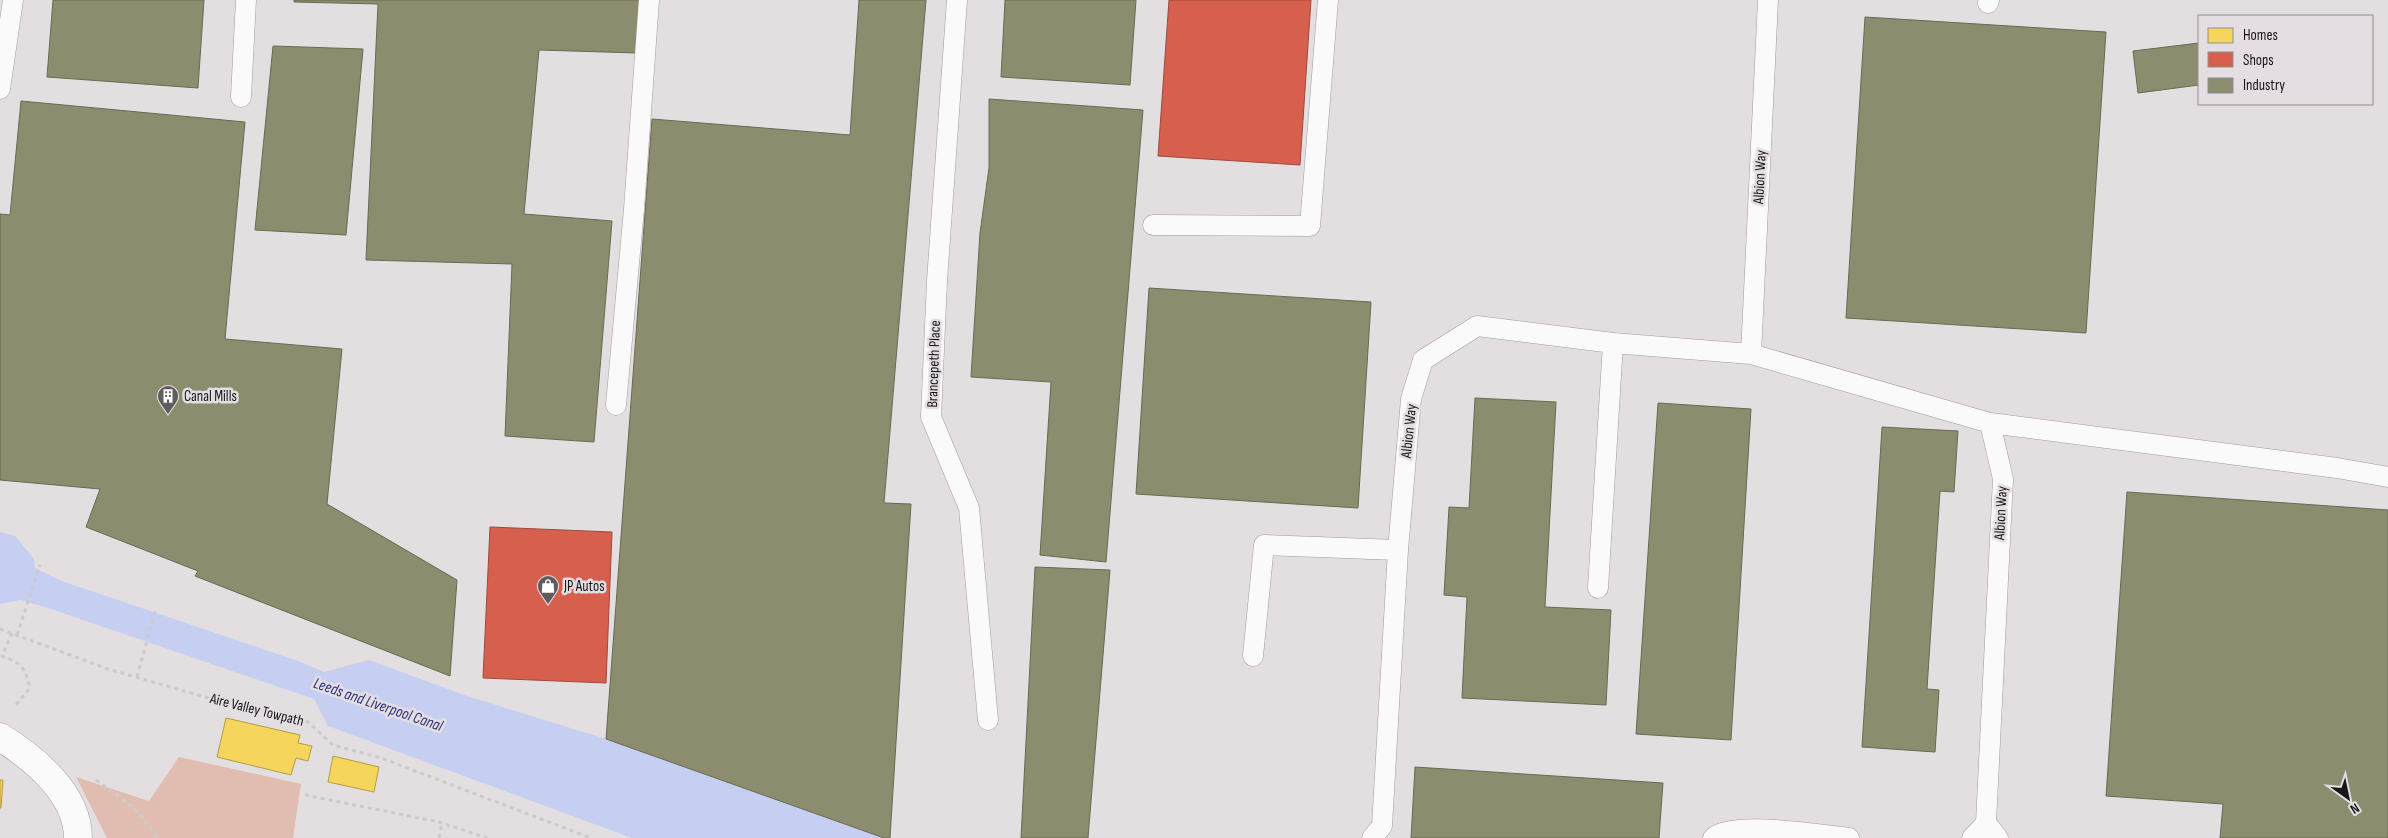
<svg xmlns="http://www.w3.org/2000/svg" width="2388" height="838" viewBox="0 0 2388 838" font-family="'Sofia Sans Condensed',sans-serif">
<rect width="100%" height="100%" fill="#e3dfe1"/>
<path fill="#e1bdb1" d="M179,757L301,784L293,838H107L76,777L149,801Z"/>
<path fill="#c6cef2" d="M0,532L15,536L34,559L35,568L62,581L301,662L324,672L369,660L467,696L606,739L884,838H632L328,726L314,699L51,609L21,600L0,604Z"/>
<path fill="#f6d55c" stroke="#b39c48" d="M226,718L300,735L298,743L312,746L308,761L296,758L291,775L217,757Z
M333,756L379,767L374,792L328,782Z
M0,780H3L1,808H0Z"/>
<path fill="#d6604d" stroke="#9d4a3d" d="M1169,0H1311L1300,165L1158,156Z
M490,527L612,532L606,683L483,678Z"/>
<path fill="#8c8c6e" stroke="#696954" d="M53,0H204L198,88L47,77Z
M294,0H641L637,53L539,50L524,214L612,221L594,442L505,436L512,264L366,260L378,4L294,2Z
M859,0H926L884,503L911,504L890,838H884L606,739L652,119L850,135Z
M1005,0H1136L1130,85L1001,77Z
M1865,17L2106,32L2086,333L1846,318Z
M2199,43V85L2138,93L2133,51Z
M273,46L363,49L346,235L255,230Z
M989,99L1143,110L1106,562L1040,555L1051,382L971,377L980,233L989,168Z
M21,101L245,122L225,339L342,349L327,504L457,580L450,676L195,576L198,571L86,527L100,489L0,480V214L10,215Z
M1149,288L1371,302L1358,508L1136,494Z
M1475,398L1556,402L1545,607L1611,610L1606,705L1462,698L1467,597L1444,595L1449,507L1469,508Z
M1658,403L1751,409L1731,740L1636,734Z
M1882,427L1958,431L1954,492L1940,491L1927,689L1939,690L1935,752L1862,747Z
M2127,492L2388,510V838H2220L2223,804L2106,796Z
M1035,567L1110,570L1088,838H1021Z
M1415,767L1663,783L1659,838H1411Z"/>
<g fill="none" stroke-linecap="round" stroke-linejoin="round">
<g stroke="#9f9c9e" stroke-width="21">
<path id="lane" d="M957,0L937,281L931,417L969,508L988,720
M1768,0L1751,354L1990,423L2003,479L1986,823
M1988,3L1989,0
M0,89L13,0
M241,97L246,0
M1153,225L1310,226L1328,0
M616,405L634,209L649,0
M1990,423L2337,468L2388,477
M1598,588L1613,343
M1253,656L1264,545L1398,550
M1986,823L1998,838
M1372,838L1382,826L1398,550L1411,399L1423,360L1477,326L1613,343L1751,354
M1713,838C1731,820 1822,835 1849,838
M1972,838L1986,823"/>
</g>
<g stroke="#9f9c9e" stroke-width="29">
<path id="street" d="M0,737C34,758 78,794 78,838"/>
</g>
<path stroke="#cbcbcb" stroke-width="3" stroke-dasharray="4 4" stroke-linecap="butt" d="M0,629L108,669L219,701L307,721L333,745L381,758L591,838
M12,633L2,656C22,664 25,667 30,688L14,707
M17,635L40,565
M137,677L156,608
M96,780C120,797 143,812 157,838
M305,795L439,822L487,838
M439,838L442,823"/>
<use href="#lane" stroke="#fbfafa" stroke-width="20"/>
<use href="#street" stroke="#fbfafa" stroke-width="28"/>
</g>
<defs>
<g id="building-pin" transform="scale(1.125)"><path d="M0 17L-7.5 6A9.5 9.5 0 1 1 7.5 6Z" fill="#5f5c5e" stroke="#e4dee2"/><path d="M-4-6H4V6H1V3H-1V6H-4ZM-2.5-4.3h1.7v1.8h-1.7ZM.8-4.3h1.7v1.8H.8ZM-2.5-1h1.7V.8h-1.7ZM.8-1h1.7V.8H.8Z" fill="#fff"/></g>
<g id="shop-pin" transform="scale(1.125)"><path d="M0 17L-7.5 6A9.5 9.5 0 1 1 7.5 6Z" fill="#5f5c5e" stroke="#e4dee2"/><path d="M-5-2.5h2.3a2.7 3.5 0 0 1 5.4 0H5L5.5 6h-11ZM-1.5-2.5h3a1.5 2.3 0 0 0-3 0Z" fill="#fff"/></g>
</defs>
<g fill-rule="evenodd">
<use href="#building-pin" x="168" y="396"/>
<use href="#shop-pin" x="548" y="586"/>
</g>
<g text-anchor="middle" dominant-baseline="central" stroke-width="5" stroke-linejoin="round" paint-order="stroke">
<g font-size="15" fill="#181618" stroke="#e4dee2">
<text transform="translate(1760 177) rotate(-87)">Albion Way</text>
<text transform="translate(934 364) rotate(-88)">Brancepeth Place</text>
<text transform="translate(1409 431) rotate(-84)">Albion Way</text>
<text transform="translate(2001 513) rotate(-87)">Albion Way</text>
<text transform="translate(257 710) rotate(14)">Aire Valley Towpath</text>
</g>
<g font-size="15" fill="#181618" stroke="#e4dee2" text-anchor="start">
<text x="184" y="396">Canal Mills</text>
<text x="564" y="586">JP Autos</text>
</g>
<g font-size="16" font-style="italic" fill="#2a327b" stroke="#e4dee2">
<text transform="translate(378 705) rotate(19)">Leeds and Liverpool Canal</text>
</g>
</g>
<rect x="2198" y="15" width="175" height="90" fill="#e4dee2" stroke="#928e91"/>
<rect x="2208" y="28" width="25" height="15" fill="#f6d55c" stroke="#928e91"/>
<text x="2243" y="40" font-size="15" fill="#181618">Homes</text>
<rect x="2208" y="52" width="25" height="15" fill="#d6604d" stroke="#928e91"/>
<text x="2243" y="65" font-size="15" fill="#181618">Shops</text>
<rect x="2208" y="78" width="25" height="15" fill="#8c8c6e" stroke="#928e91"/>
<text x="2243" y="90" font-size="15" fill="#181618">Industry</text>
<g transform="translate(2348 798) rotate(147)" stroke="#e4dee2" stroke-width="4" paint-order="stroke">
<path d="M0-4L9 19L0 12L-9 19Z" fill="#181618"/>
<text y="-8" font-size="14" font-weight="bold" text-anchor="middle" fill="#181618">N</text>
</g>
</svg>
